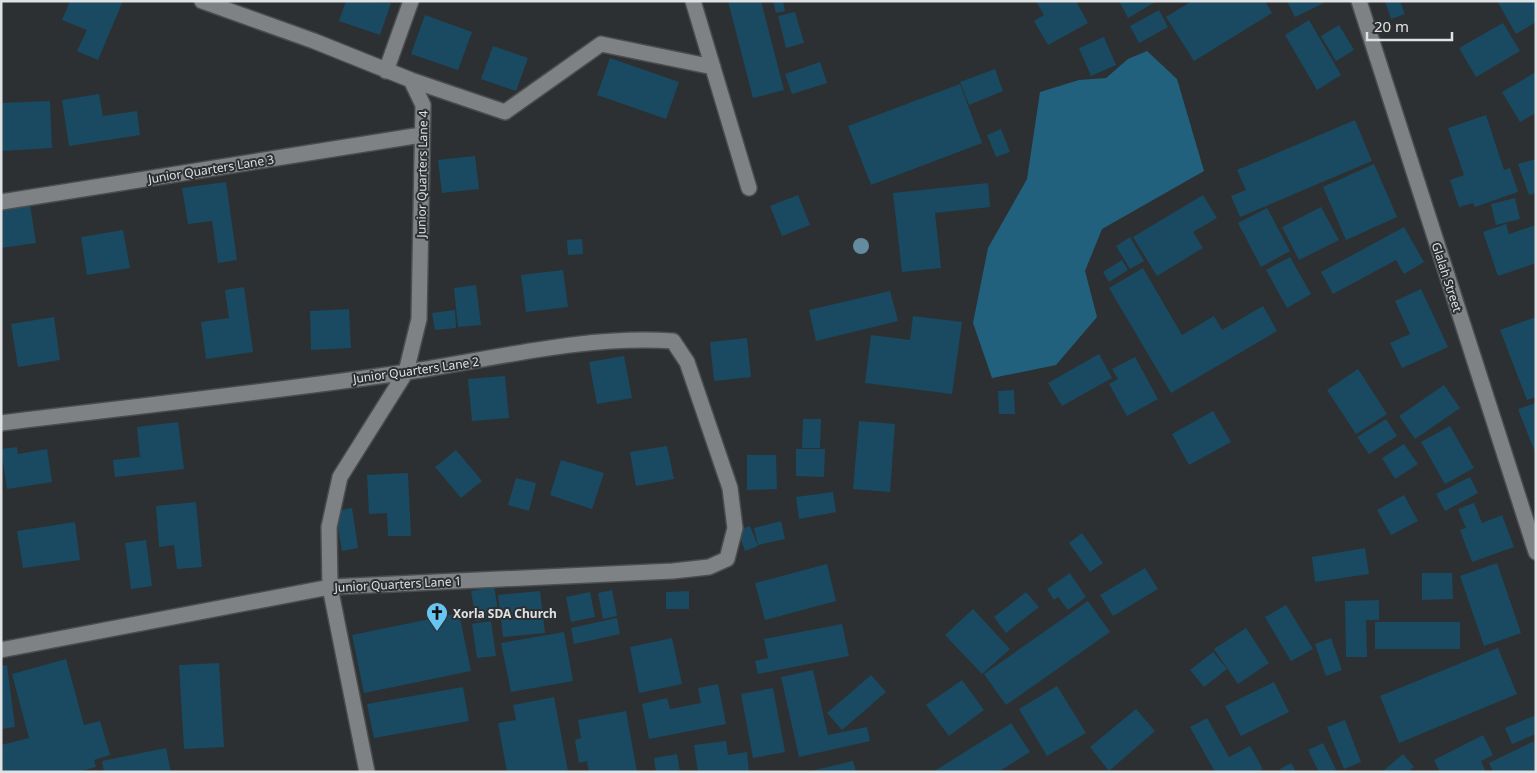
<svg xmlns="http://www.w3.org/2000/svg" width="1537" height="773" viewBox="0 0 1537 773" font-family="'Noto Sans',sans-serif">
<rect width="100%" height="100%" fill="#2c3032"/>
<path fill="#22617d" d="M1147,51L1177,79L1204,171L1102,229L1085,271L1097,317L1056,365L992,378L973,323L988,248L1027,179L1040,92L1079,80L1106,78L1128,59Z"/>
<path fill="#194a61" d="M70,1H123L98,60L77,51L87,30L62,20Z
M346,1L391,3L380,35L339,21Z
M728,1H761L784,90L753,98Z
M773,1H783L785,11L776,13Z
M1036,1H1076L1088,23L1048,45L1034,21L1044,15Z
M1119,1H1157L1128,18Z
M1192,1H1265L1272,13L1194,61L1166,17Z
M1287,1H1323L1324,3L1295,17Z
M1385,1H1400L1405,14L1391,19Z
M1497,1H1536V22L1516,34Z
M1159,10L1168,27L1139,43L1130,26Z
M795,12L804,43L786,48L778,16Z
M425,15L472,32L458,70L411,54Z
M1309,20L1341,75L1317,90L1285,35Z
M1503,23L1520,51L1476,77L1459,48Z
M1339,25L1354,50L1336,61L1321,36Z
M1104,37L1116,65L1091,76L1079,48Z
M493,46L528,58L516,91L481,79Z
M610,58L679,82L666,119L597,95Z
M820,62L827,83L792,94L785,74Z
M995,69L1003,91L969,105L960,82Z
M1536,72V113L1520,122L1502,92Z
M960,84L982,143L871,185L848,126Z
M99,94L103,116L137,111L140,135L69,146L62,100Z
M50,101L52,148L1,151V103Z
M1486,115L1504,170L1510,168L1518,192L1475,207L1473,203L1459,207L1450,180L1464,175L1448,128Z
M1355,120L1372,161L1240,217L1231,196L1246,190L1237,170Z
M1001,129L1010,152L996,157L987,135Z
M475,156L479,189L442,193L438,160Z
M1536,159V193L1529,195L1518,164Z
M1374,164L1397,217L1346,240L1323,187Z
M226,182L237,260L218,263L212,221L188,224L182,188Z
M988,183L990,207L935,213L941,268L902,272L893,193Z
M798,195L810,225L782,236L770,206Z
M1203,195L1217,218L1193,232L1203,248L1157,276L1133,237Z
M1515,198L1520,219L1496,225L1491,204Z
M30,205L36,243L1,248V209Z
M1321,207L1339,240L1299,260L1282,227Z
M1267,208L1290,251L1261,267L1238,223Z
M1506,224L1509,234L1536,225V263L1498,276L1483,232Z
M1404,227L1424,262L1404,274L1396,260L1333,294L1321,272Z
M123,230L130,268L87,275L81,237Z
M1130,237L1144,261L1130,269L1116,246Z
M582,239L583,254L568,255L567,240Z
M1290,257L1311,294L1287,308L1266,270Z
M1122,260L1128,270L1109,282L1103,272Z
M1143,268L1182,335L1214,316L1222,330L1263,306L1277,331L1171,393L1109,288Z
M563,270L568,307L526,312L521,275Z
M476,285L481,325L458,327L454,288Z
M244,287L253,352L206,359L201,322L229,318L225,290Z
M1421,289L1448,347L1402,368L1390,343L1410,334L1395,301Z
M890,291L898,321L816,341L809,310Z
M349,309L351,348L311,350L310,311Z
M455,310L456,328L435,330L432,313Z
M913,316L962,322L952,394L865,383L871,335L910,340Z
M54,317L60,360L18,367L11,324Z
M1536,317V397L1527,400L1500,330Z
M747,338L751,377L714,381L710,342Z
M1099,354L1112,378L1062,406L1048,383Z
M624,356L632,398L597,404L589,362Z
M1135,357L1158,399L1127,416L1109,384L1118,379L1112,369Z
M1358,369L1387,414L1356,434L1327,390Z
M505,376L509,418L472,421L468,379Z
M1444,385L1460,408L1415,439L1399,416Z
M1014,390L1015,414H999L998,391Z
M1536,403V455L1518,409Z
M1213,411L1231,442L1189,465L1172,434Z
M803,419H821L820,448H802Z
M1386,419L1397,436L1369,454L1357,437Z
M859,421L895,424L890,492L853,489Z
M178,422L184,469L115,477L113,460L140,457L137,427Z
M1450,426L1474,468L1445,484L1421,442Z
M1404,444L1418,464L1395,479L1382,458Z
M667,446L674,479L636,486L630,452Z
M17,447L18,454L47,449L52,482L7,489L1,449Z
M796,449H825L824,477L796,476Z
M456,450L482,481L461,498L435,467Z
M747,455H776L777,489L747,490Z
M561,460L604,473L592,509L550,495Z
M408,473L411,536H388L387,513L369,514L367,475Z
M1470,477L1478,493L1445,511L1436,494Z
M516,478L536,483L529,511L508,505Z
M833,492L836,512L799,519L796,497Z
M1404,495L1418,521L1391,535L1377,510Z
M196,502L202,567L177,569L174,545L159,547L156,506Z
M1474,503L1482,523L1502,515L1514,547L1472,562L1460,530L1466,528L1458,509Z
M352,508L358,548L342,551L335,511Z
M781,521L785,539L758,545L754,528Z
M75,522L80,560L23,568L17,531Z
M750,526L758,546L745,551L738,530Z
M1082,533L1103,563L1090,572L1069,543Z
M146,540L152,586L131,589L125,543Z
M1365,548L1369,574L1315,582L1312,557Z
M1497,563L1521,633L1484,646L1460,576Z
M827,564L836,601L765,620L755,583Z
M1145,568L1158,589L1113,616L1100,595Z
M1070,573L1086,597L1068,610L1058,597L1054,600L1047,589Z
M1422,573H1452L1453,599L1422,600Z
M494,586L499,617L476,621L471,591Z
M612,590L617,616L603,619L598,593Z
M540,591L545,633L503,637L498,595Z
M689,591V609H666V592Z
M590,592L595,617L571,622L566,597Z
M1026,592L1039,607L1006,633L994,617Z
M1379,600V620H1366L1367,657H1346L1345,601Z
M1088,601L1110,632L1006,705L984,674Z
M1286,605L1313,649L1291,661L1265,617Z
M973,609L1010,649L982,674L945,635Z
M459,613L471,671L364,693L352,635Z
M617,618L620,634L574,644L571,628Z
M491,621L496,656L477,658L472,624Z
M1375,622H1460V649H1375Z
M842,624L849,656L758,674L755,661L768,658L764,639Z
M1246,628L1269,663L1238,684L1214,649Z
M564,632L573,681L511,692L501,643Z
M672,638L682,684L639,693L630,647Z
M1331,638L1342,670L1326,676L1315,644Z
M1498,648L1517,694L1399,743L1380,696Z
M1213,652L1227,669L1204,687L1190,670Z
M66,659L84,725L100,721L110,755L94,760L96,767L78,772H1V745L29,738L12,674Z
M219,663L224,747L184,749L179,665Z
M7,665L15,727L1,729V666Z
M813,670L828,735L867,727L870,741L799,757L781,677Z
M871,675L886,692L842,730L827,713Z
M962,680L984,710L949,736L926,705Z
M1274,682L1289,712L1241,736L1225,706Z
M718,684L726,724L649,739L642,704L667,698L670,709L701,703L698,688Z
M1057,686L1086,733L1047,756L1019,709Z
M463,687L469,721L374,738L367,704Z
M773,688L785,752L753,758L741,694Z
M554,697L568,771L507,772L498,723L516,720L513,705Z
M1136,709L1155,731L1109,771L1090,747Z
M626,711L637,772H589L587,761L579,763L575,740L581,738L578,720Z
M1536,715V734L1512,744L1505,728Z
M1207,718L1229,757L1250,746L1263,769L1258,772H1215L1190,727Z
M1345,720L1361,762L1344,769L1327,727Z
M1011,723L1030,752L998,772H933Z
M1483,735L1493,755L1481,761L1486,772H1440L1434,760Z
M726,741L728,755L747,752L749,772H698L694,745Z
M1534,741L1536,772H1493L1489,763Z
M1323,743L1337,772H1319L1308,750Z
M166,748L171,772H104L102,761Z
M677,754L680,772H656L654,758Z
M1403,754L1414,767L1408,772H1382Z
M853,761L856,772H811V771Z
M1291,763L1296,772H1281L1280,769Z"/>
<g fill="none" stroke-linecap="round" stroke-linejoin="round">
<g stroke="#4a4c4e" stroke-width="18">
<path id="minor" d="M202,1L314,41L411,80L423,105L419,319L406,372L340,477L329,527L330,587L367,772
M693,1L749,188
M1359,1L1536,552
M386,71L411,1
M411,80L505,112L601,44L713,67
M1,202L421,135
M1,423C136,406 272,392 407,372C494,359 584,335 673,341L687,362L730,488L735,528L727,559L709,567L673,571L330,587L1,650"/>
</g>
<use href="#minor" stroke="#7e8284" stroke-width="15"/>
</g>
<circle fill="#658b9f" cx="861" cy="246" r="8"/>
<defs>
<g id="church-pin" transform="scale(1.125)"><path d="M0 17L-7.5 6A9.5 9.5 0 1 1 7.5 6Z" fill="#68c4f0" stroke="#2c3032"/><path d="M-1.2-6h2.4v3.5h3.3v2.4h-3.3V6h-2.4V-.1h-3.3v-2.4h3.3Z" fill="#111"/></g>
</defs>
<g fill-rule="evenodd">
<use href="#church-pin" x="437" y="613"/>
</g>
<g text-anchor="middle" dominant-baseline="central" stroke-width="4" stroke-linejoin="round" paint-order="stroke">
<g font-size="12" fill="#dfe1e3" stroke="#2c3032">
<text transform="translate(211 169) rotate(-9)">Junior Quarters Lane 3</text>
<text transform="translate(422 174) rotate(-89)">Junior Quarters Lane 4</text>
<text transform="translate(1447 277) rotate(72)">Glalah Street</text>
<text transform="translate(416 370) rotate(-8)">Junior Quarters Lane 2</text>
<text transform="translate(398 584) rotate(-3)">Junior Quarters Lane 1</text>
</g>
<g font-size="12" font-weight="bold" fill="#dfe1e3" stroke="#2c3032" text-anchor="start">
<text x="453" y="613">Xorla SDA Church</text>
</g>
</g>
<rect width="1537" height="773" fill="none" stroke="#dfe1e3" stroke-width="5"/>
<path d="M1367 32v8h85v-8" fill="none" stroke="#dfe1e3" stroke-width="2.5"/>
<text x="1374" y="32" font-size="15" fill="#dfe1e3" stroke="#2c3032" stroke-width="4" paint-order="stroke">20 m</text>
</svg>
